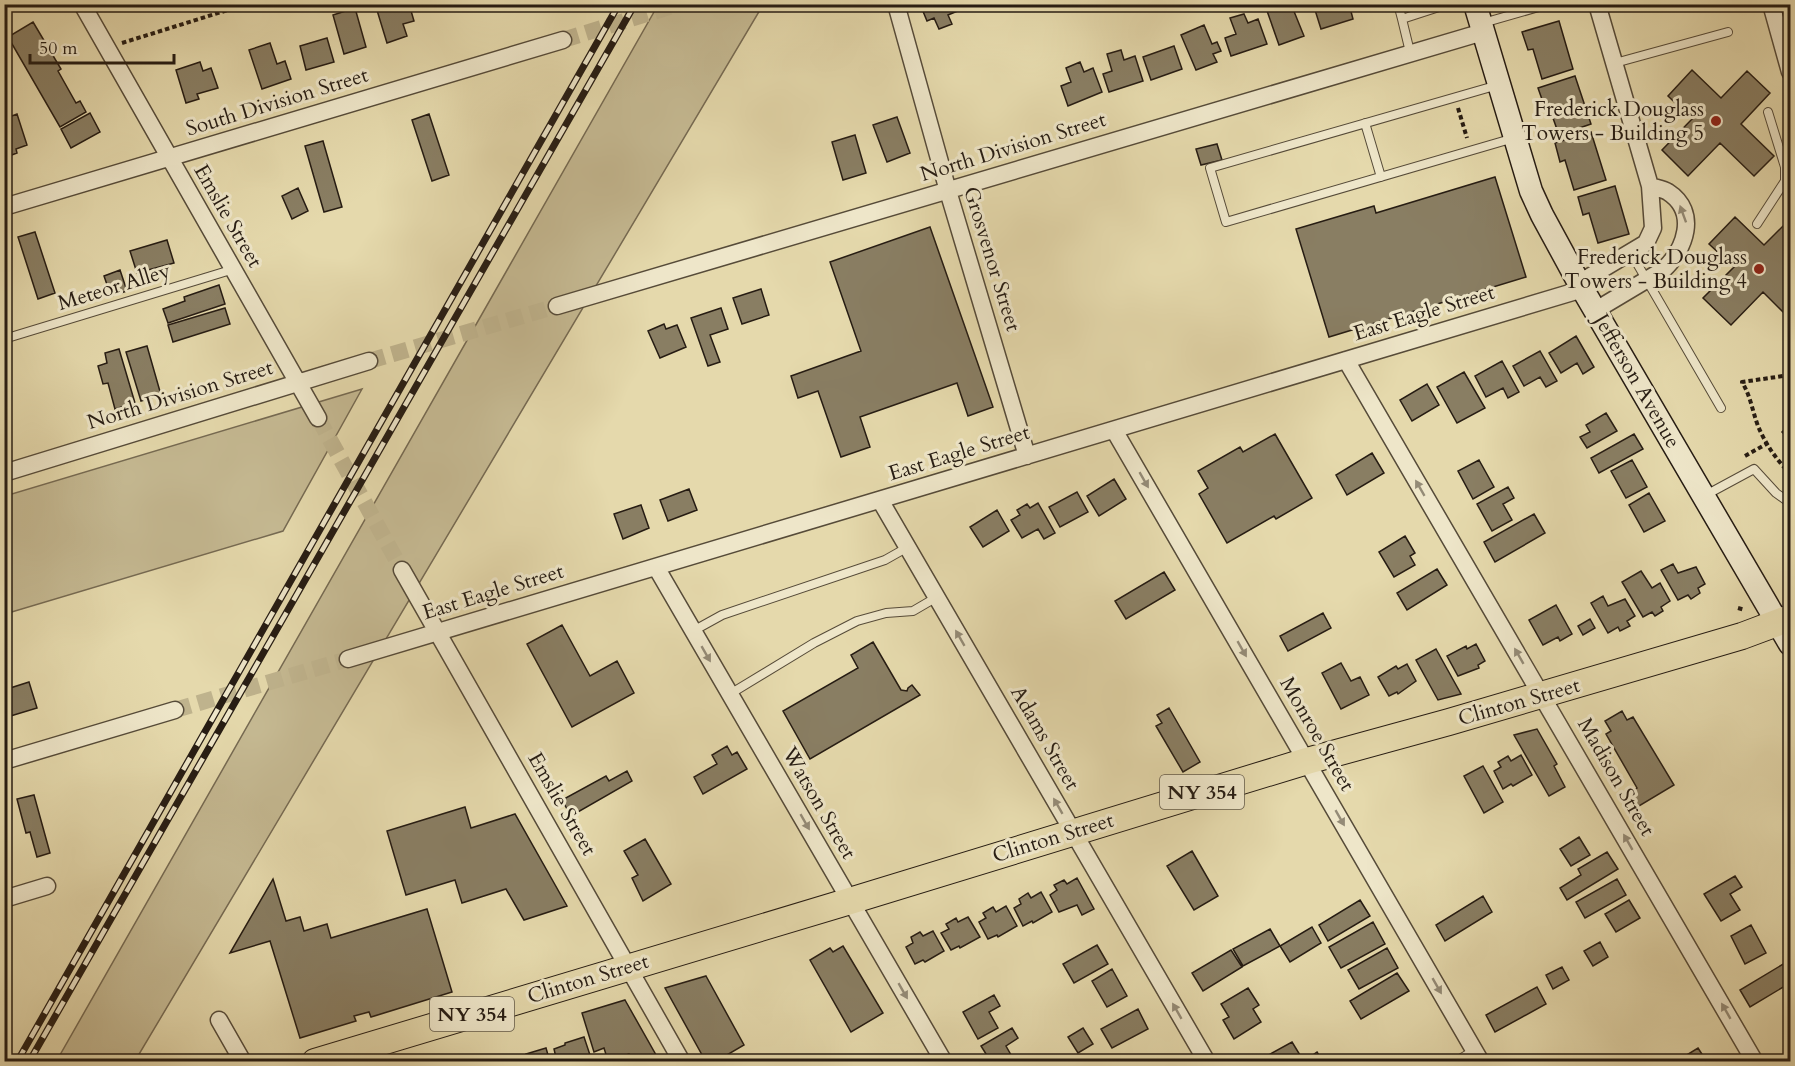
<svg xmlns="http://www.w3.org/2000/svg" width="1795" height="1066" viewBox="0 0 1795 1066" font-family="Cardo,serif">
<rect width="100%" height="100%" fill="#e5d9ac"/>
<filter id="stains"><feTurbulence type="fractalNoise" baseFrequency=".00333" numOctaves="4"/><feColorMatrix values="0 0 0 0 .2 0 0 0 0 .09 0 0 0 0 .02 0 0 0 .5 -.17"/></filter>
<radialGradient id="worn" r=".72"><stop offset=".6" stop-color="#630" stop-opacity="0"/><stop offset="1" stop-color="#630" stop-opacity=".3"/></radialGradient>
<path fill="#c5b992" stroke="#766a52" stroke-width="1.5" d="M658,5H763L135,1061L56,1062Z
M362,389L283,531L5,614V496Z"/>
<path fill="#897e63" stroke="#261c13" stroke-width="1.5" d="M384,4H409L414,21L403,24L407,36L387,43L376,7Z
M920,4H958L960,10L948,15L952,24L939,29L934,18L927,21Z
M1277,4H1291L1304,36L1279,45L1266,8Z
M1324,4H1349L1353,19L1321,29L1315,10L1325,6Z
M1411,4H1432L1434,9L1414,15Z
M355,8L366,47L344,54L333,15Z
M1244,14L1248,23L1258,19L1267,44L1231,56L1225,38L1236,34L1230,18Z
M1559,21L1573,69L1542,79L1533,49L1528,50L1522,32Z
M33,22L61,69L58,71L76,103L80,101L86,112L60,127L8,37Z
M1204,25L1212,44L1217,42L1221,51L1213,54L1217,62L1196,70L1181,35Z
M327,38L334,62L306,70L300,46Z
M270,43L277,64L285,61L291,79L262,89L249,50Z
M1174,46L1182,69L1151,80L1143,57Z
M1121,50L1124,60L1135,56L1143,81L1109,92L1103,74L1112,71L1107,54Z
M200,62L203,71L211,68L218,88L197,94L199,99L186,103L176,70Z
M1080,62L1084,72L1093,68L1102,92L1068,106L1061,86L1071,82L1066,68Z
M1692,70L1721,98L1747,71L1770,93L1741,124L1774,156L1754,176L1720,143L1688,176L1662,150L1692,119L1668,96Z
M1575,76L1591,124L1559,135L1548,104L1544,105L1538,88Z
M90,113L100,132L71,148L61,129Z
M17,114L27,145L16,149L17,153L4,158V119Z
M429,114L449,175L432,181L412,120Z
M897,117L910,153L887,162L873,125Z
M1591,132L1606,180L1574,190L1565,160L1560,162L1555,143Z
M855,135L866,173L843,180L832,142Z
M323,141L342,207L324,212L305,146Z
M1217,144L1222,160L1201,165L1196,149Z
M1495,177L1526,277L1329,337L1296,229L1374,206L1376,213Z
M1615,186L1629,234L1598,243L1589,213L1583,215L1578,197Z
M298,188L308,211L292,219L282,196Z
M1735,217L1764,245L1790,219V265L1785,271L1790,277V319L1763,292L1731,325L1703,298L1734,267L1709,244Z
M930,227L993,407L968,416L957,383L860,417L870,447L841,457L818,391L798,398L791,376L861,351L830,262Z
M35,232L55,293L38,299L18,237Z
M167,240L174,263L137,273L130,251Z
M120,270L127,291L111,296L104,276Z
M219,285L225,304L168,323L163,309L185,301L184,297Z
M761,289L769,315L742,324L733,298Z
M225,308L230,324L173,342L168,325Z
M721,308L728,329L710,335L720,362L708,366L691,318Z
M664,324L666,329L677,325L686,347L660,358L648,331Z
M1576,336L1594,367L1583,374L1577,363L1561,373L1549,353Z
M147,346L161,395L141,401L126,352Z
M119,349L135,403L115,409L108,383L103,384L98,366L107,363L105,353Z
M1540,351L1557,381L1546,387L1540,377L1524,386L1513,366Z
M1502,361L1519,392L1508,398L1503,388L1486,397L1475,376Z
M1464,372L1485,408L1457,423L1437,387Z
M1427,384L1439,405L1412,421L1400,400Z
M1606,413L1617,431L1587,448L1580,437L1590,432L1586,425Z
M1790,424V440L1782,432Z
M1275,434L1312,498L1276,519L1274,516L1227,543L1199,494L1208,488L1198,471L1240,447L1243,452Z
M1634,434L1643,449L1599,473L1591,458Z
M1372,453L1384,473L1347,495L1336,475Z
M1479,460L1494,487L1473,499L1458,471Z
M1632,460L1647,487L1626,498L1611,471Z
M1114,479L1126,499L1099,516L1087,496Z
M1508,487L1514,498L1503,504L1512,520L1492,531L1477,504Z
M689,489L697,510L668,521L660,500Z
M1077,492L1088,512L1060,527L1049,507Z
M1649,493L1665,521L1644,532L1629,505Z
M1038,503L1055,533L1044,539L1038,529L1022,538L1011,520L1020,515L1017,510L1027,504L1030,508Z
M641,505L649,528L623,539L614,514Z
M997,510L1009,531L983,547L970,527Z
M1534,514L1545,533L1495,562L1484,542Z
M1405,536L1415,553L1410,556L1415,565L1394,577L1379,552Z
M1673,564L1678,573L1696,567L1705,584L1698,588L1700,593L1691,599L1688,595L1678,600L1661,570Z
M1437,569L1447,585L1407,610L1397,593Z
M1641,571L1652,588L1660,583L1670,601L1661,607L1663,611L1655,616L1652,612L1643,617L1622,582Z
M1164,572L1175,590L1126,619L1115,601Z
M1603,596L1608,606L1625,599L1635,616L1627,621L1630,626L1620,631L1618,627L1608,633L1591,603Z
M1556,605L1572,634L1560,641L1558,637L1543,645L1529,620Z
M1323,613L1331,628L1288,651L1280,636Z
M1590,619L1595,628L1583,635L1578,626Z
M562,625L590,676L617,661L634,693L572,727L527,644Z
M873,642L901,690L907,691L908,688L912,685L920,695L810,759L783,711L858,668L851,655Z
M1476,644L1485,661L1478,665L1479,668L1458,676L1447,656L1466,646L1467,649Z
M1436,649L1461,694L1438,700L1416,660Z
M1341,663L1351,681L1360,677L1369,695L1341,709L1322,673Z
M1407,664L1416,681L1398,694L1397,692L1389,696L1378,677L1396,666L1398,669Z
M29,682L37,708L4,718V683L7,689Z
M1169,708L1200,762L1183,772L1156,726L1162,723L1157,715Z
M1622,711L1627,720L1633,717L1674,785L1634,809L1626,795L1637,788L1606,734L1611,731L1605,721Z
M1537,729L1557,764L1554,766L1565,787L1549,796L1514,735Z
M727,746L732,755L737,752L747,769L703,794L694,777L717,764L712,755Z
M1521,755L1532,775L1513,786L1511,784L1503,789L1494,771L1501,767L1498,762L1508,756L1511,761Z
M1483,766L1503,802L1484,813L1464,776Z
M627,771L632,781L571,816L562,800L606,776L609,781Z
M34,795L50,853L37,857L30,832L26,833L17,799Z
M465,807L471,828L515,814L567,906L524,920L506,889L462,903L455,880L406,895L387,831Z
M1579,837L1590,855L1571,866L1560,849Z
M645,839L671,884L643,901L632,878L638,875L624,851Z
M1192,851L1218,896L1194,910L1167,866Z
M1607,852L1618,869L1567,900L1560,888L1581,875L1578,869Z
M1735,876L1742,887L1730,894L1740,910L1721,921L1704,894Z
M1077,878L1094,909L1082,915L1077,905L1059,912L1050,895L1057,890L1054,885L1064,880L1067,884Z
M273,879L286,921L300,917L304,931L327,924L331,938L427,909L452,992L371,1017L369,1012L354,1016L356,1021L300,1038L270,941L230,953Z
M1617,879L1626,895L1585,918L1576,902Z
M1041,892L1052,912L1033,923L1032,921L1023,926L1014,908L1021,904L1019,899L1028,893L1031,898Z
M1483,896L1492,912L1445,941L1436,925Z
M1360,900L1370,916L1328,941L1319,925Z
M1629,900L1640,918L1616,932L1605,914Z
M1006,906L1017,926L998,937L997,935L988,939L979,922L986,918L983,913L993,907L996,912Z
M968,917L980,937L960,948L959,946L951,950L941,933L949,929L946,924L956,918L958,922Z
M1373,922L1385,944L1341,968L1329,947Z
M1751,925L1766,953L1745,964L1731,936Z
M1312,927L1321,943L1290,962L1280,946Z
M1270,929L1280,946L1243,966L1233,949Z
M933,931L944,951L925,962L923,960L915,964L906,947L913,943L911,937L920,932L923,936Z
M1600,942L1608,957L1593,966L1584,951Z
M1097,945L1108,964L1074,983L1063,964Z
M843,946L883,1013L851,1032L810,960L830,948L833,952Z
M1387,948L1398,968L1359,989L1348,970Z
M1231,950L1242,967L1203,991L1192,973Z
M1790,960V983L1750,1007L1740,990Z
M1562,967L1569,980L1553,989L1546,975Z
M1112,969L1127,996L1107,1007L1092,981Z
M1397,973L1409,991L1361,1019L1350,1001Z
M706,976L744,1045L715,1062H706L665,988Z
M1537,987L1546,1004L1495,1032L1486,1015Z
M1248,988L1259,1005L1253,1009L1261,1022L1234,1039L1223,1020L1229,1017L1221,1004Z
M994,995L1000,1006L989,1012L998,1028L978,1039L963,1012Z
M625,1000L660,1062H633L629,1054L608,1061L604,1048L594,1052L582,1013Z
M1138,1009L1148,1029L1112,1048L1101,1029Z
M1012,1028L1018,1038L1006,1046L1015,1062H991L981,1046Z
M1083,1028L1093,1044L1078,1053L1068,1037Z
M584,1037L591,1058L582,1062H557L554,1049L565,1045V1043Z
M1292,1042L1300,1055L1289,1062H1256Z
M546,1048L550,1062H516L527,1057L526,1054Z
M1698,1048L1707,1062H1678L1677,1061Z
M1317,1052L1323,1062H1303Z
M1171,1055L1175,1062H1160Z"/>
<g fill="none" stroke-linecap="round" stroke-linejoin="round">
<path stroke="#bfb38d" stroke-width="16" stroke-dasharray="16 8" stroke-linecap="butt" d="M563,40L679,4
M369,361L557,306
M318,418L402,570
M175,710L348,659"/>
<g stroke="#564b39" stroke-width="10">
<path id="lane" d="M1398,4L1402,19
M1483,23L1549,4
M1410,52L1402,19L1439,7L1438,4
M1615,63L1728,32
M1498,85L1210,168L1226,222L1514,138
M1768,112L1785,167
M1365,123L1381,177
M1757,224L1785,181V167L1790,165
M1631,253L1721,408
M4,339L234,269
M1704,496L1754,469L1776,493L1790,503
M693,631L722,615L885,560L908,547
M730,694L814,643L857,621L886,613L913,611L937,597
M1455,1062L1475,1050"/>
</g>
<g stroke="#564b39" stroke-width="19">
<path id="street" d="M82,4L318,418
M896,4L948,191L1027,456
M1771,4L1790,72
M4,207L563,40
M1579,283L1646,243L1653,228L1650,186L1597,4
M557,306L1483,32
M1596,310L1663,270C1685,250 1699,212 1668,192C1663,189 1656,188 1650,186
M1346,360L1755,1062
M1114,430L1481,1062
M4,473L369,361
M880,500L1207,1062
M656,567L944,1062
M402,570L682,1062
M348,659L1583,289
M4,761L175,710
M4,899L47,886
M219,1020L243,1062"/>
</g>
<g stroke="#261c13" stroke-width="25">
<path id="secondary" d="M1475,4L1531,191L1542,215L1579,283L1790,644"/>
</g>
<g stroke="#261c13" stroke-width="28">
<path id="primary" d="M315,1062L850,901L1307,761L1449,722L1742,636L1790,618"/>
</g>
<path stroke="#261c13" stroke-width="4" stroke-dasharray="4.5 3" stroke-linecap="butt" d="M122,43L247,4
M1458,108L1467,138
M1790,375L1742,382C1751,397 1752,410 1758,426C1765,443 1777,461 1790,473
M1745,456L1768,443
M1738,608L1745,610"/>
<use href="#lane" stroke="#eee6c9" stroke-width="8"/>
<use href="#street" stroke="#eee6c9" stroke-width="16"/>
<use href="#secondary" stroke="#eee6c9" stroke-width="22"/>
<use href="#primary" stroke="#e5d9ac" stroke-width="26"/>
<g stroke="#261c13" stroke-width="7">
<path id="rail" d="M17,1062L619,4
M29,1062L635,4"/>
</g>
<use href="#rail" stroke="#eee6c9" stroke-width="4.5" stroke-dasharray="14" stroke-linecap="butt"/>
</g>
<defs><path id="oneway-solid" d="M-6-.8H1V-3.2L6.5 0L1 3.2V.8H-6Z" transform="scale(1.5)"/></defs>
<g fill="#948b77">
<use href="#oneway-solid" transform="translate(1683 214) rotate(-110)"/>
<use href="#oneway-solid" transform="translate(1144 480) rotate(60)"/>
<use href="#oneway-solid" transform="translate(1420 488) rotate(-120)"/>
<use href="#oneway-solid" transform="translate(960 638) rotate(-120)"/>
<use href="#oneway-solid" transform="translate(1242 649) rotate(60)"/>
<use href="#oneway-solid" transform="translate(706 654) rotate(60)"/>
<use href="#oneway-solid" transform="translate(1519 656) rotate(-120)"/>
<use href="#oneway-solid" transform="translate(1058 806) rotate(-120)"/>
<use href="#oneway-solid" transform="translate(1340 818) rotate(60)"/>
<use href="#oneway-solid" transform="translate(805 822) rotate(60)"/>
<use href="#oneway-solid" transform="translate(1628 842) rotate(-120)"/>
<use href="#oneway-solid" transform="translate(1437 986) rotate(60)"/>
<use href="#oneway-solid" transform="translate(903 991) rotate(60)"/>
<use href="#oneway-solid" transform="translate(1177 1011) rotate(-120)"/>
<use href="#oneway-solid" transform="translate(1726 1011) rotate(-120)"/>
</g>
<g fill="#8f2418" stroke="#eee6c9" stroke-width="2">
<circle cx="1716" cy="121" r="6"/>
<circle cx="1759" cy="269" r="6"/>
</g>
<g text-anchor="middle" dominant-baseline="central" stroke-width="6" stroke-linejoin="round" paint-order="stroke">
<g fill="#eee6c9" stroke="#62594a" stroke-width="1.5">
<rect x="1160" y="775" width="84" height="34" rx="4.5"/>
<rect x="430" y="997" width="84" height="34" rx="4.5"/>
</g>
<g font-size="20" font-weight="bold" fill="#261c13">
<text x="1202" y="792">NY 354</text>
<text x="472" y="1014">NY 354</text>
</g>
<g font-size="21" fill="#261c13" stroke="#eee6c9">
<text transform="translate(277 102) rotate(-17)">South Division Street</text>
<text transform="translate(1013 147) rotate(-17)">North Division Street</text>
<text transform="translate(228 216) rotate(60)">Emslie Street</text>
<text transform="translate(992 259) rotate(73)">Grosvenor Street</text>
<text transform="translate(114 287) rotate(-17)">Meteor Alley</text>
<text transform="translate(1424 313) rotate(-17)">East Eagle Street</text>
<text transform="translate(1637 381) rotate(60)">Jefferson Avenue</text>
<text transform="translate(180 395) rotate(-17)">North Division Street</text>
<text transform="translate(959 453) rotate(-17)">East Eagle Street</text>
<text transform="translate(493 592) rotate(-17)">East Eagle Street</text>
<text transform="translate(1519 702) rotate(-16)">Clinton Street</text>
<text transform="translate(1317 734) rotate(60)">Monroe Street</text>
<text transform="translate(1045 738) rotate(60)">Adams Street</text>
<text transform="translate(1616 777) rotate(60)">Madison Street</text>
<text transform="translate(819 803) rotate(60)">Watson Street</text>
<text transform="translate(562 804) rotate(60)">Emslie Street</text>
<text transform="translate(1053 838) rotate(-17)">Clinton Street</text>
<text transform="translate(588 979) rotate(-17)">Clinton Street</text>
</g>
<g font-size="21" fill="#261c13" stroke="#eee6c9" text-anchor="end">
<text x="1704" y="109">Frederick Douglass<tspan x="1704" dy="24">Towers - Building 5</tspan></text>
<text x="1747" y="257">Frederick Douglass<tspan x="1747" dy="24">Towers - Building 4</tspan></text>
</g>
</g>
<rect width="1795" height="1066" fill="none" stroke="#e5d9ac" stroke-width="24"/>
<rect x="6" y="6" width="1783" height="1054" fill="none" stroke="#261c13" stroke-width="3"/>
<rect x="12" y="12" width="1771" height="1042" fill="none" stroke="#261c13" stroke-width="1.5"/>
<path d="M30 54v9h144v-9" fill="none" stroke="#261c13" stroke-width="3"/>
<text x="39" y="54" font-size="18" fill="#261c13" stroke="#eee6c9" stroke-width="4.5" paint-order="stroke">50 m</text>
<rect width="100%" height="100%" filter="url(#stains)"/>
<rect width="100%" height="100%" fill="url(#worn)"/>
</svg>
